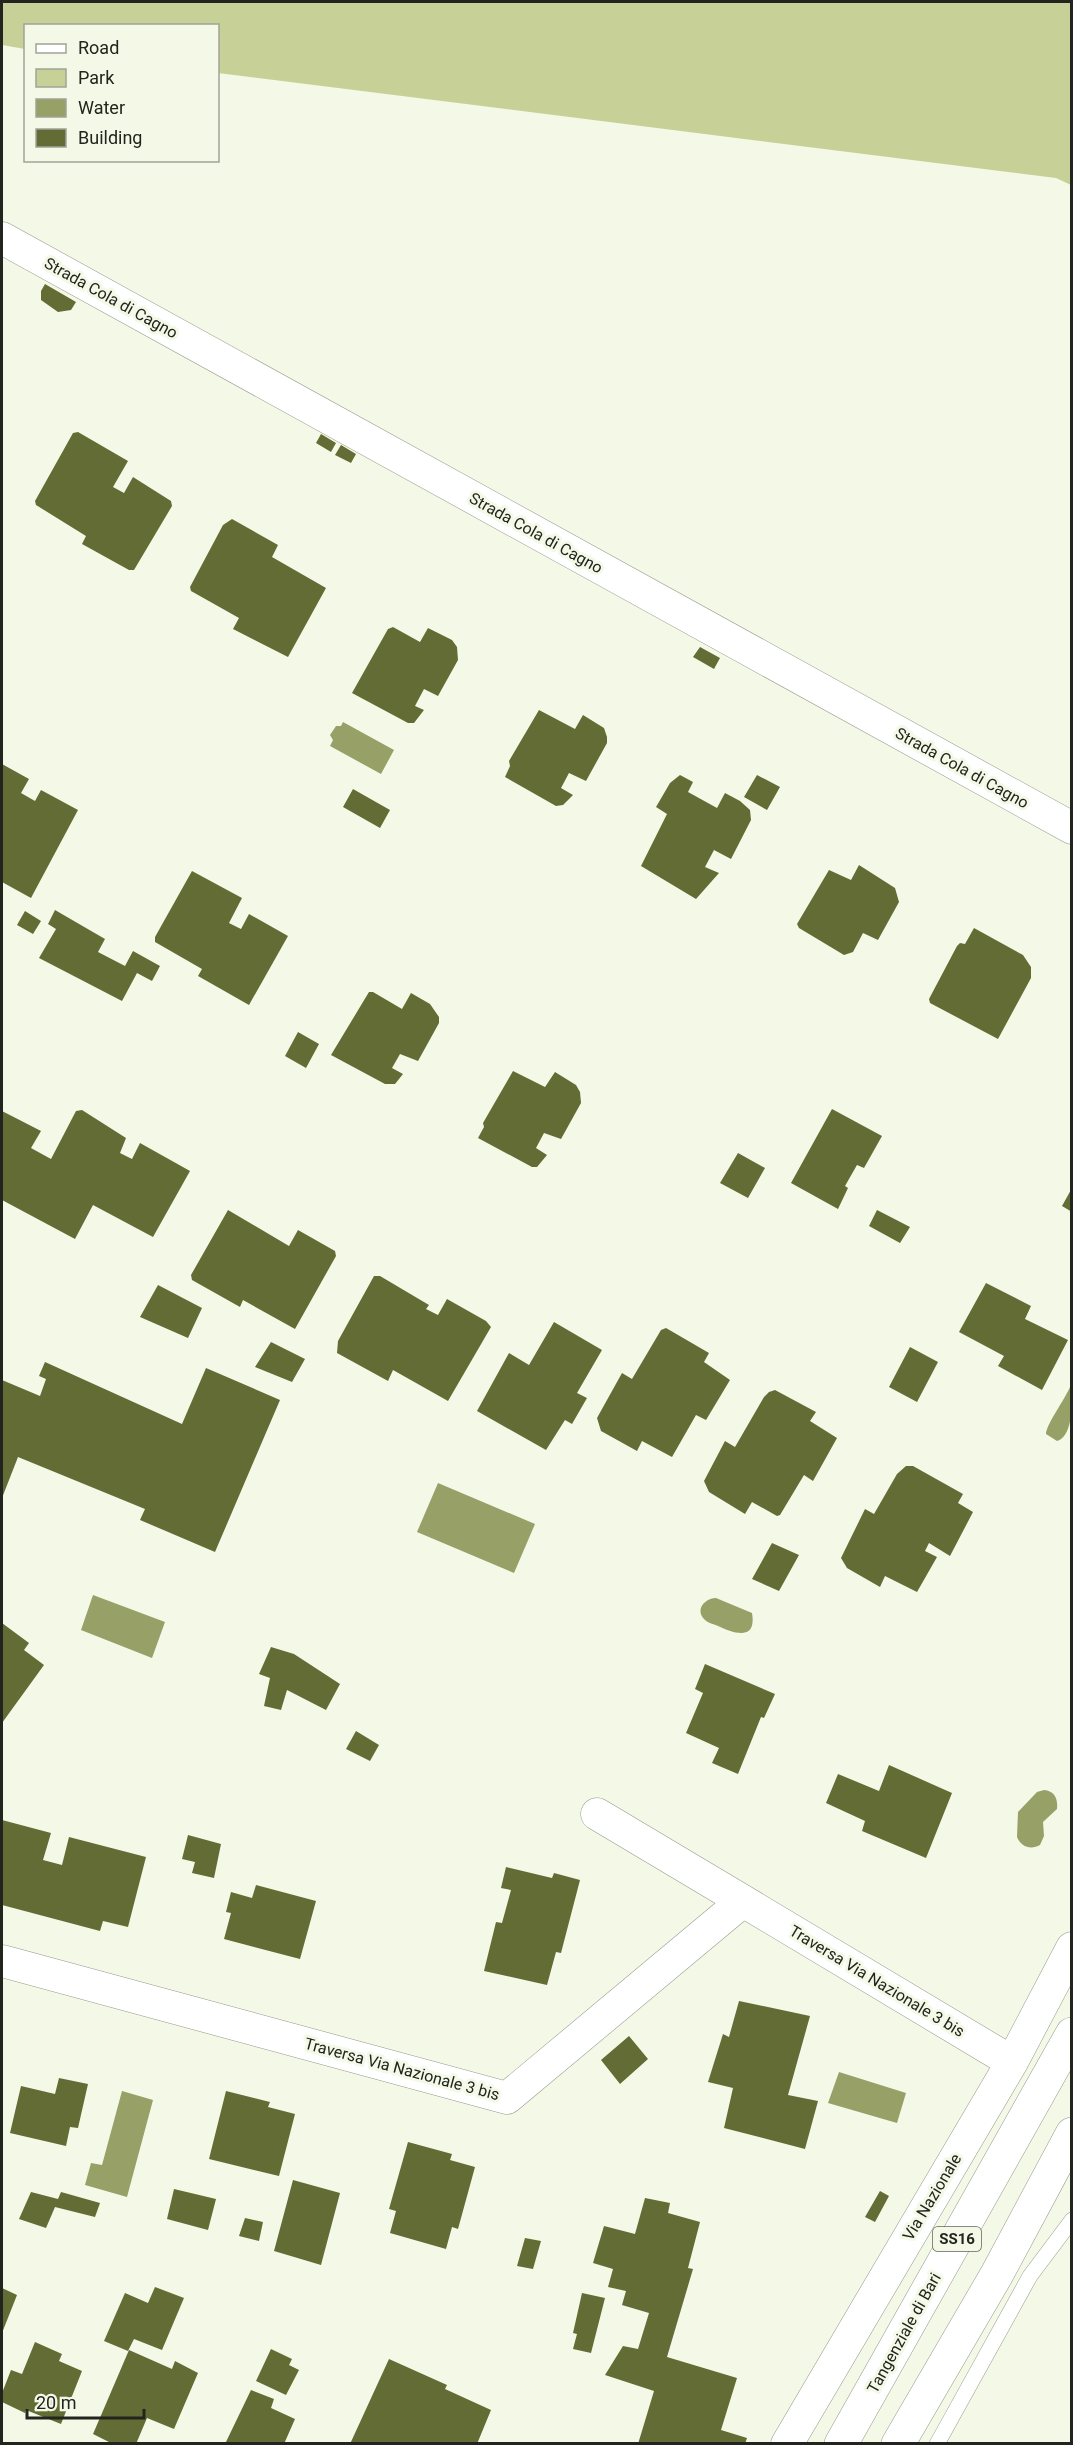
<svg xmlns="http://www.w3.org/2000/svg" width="1073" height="2445" viewBox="0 0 1073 2445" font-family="Roboto,sans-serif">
<rect width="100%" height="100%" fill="#f4f8e7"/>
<path fill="#c7d197" d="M2,2H1071V185L1056,178L218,73V26H26L25,49L2,45Z"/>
<path fill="#97a067" d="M343,722L394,750L381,774L330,746L333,740L330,735L336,726H341Z
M1070,1387C1073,1403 1073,1436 1057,1441L1046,1434C1046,1425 1065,1399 1070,1387Z
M438,1483L535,1524L514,1573L417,1532Z
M93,1595L165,1622L152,1658L81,1630Z
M716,1598L752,1613C757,1642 733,1633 718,1626C714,1624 708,1623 705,1620C694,1610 705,1598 716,1598Z
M1044,1790C1055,1791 1058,1799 1057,1809L1043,1822L1044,1836L1040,1845C1031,1850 1021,1847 1017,1837L1018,1812L1037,1792Z
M839,2072L906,2093L897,2123L828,2103Z
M122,2091L153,2100L127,2197L85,2185L91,2163L102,2165Z"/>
<path fill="#636c34" d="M45,284L76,302L71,310L58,312L41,300V291Z
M78,432L128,461L113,487L124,493L133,477L171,501L172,506L134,570H129L82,544L86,536L36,505L35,501L73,433Z
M321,434L336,443L331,452L316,443Z
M341,445L356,454L351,463L335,455Z
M232,519L278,545L272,557L326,588L288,657L233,629L239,618L191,591L190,587L223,525Z
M393,627L420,642L428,628L452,640L457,647L458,660L438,696L424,689L415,706L424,710L414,723H408L352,693L388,629Z
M700,647L720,658L714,669L693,657Z
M539,710L575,729L583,715L604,728L607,737V743L586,781L569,773L561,788L573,795L563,805L556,806L505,777L510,766L509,761Z
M2,764L29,779L21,793L35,801L41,790L78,810L31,898L2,882Z
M680,775L693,782L688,792L717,808L725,793L740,801L750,810L751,820L731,859L714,850L705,867L719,873L696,899L641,866L667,814L656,807L670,783Z
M757,775L780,787L767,810L744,797Z
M353,789L390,810L380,828L343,807Z
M859,865L895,888L899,902L878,940L863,933L853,952L844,955L799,928L797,924L829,870L851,880Z
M192,871L242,898L229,923L241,929L249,914L288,936L249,1005L198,976L202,969L155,942V937Z
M55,910L105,939L98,952L125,966L133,951L160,966L152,981L137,973L122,1001L39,958L56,929L48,924Z
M25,911L41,921L33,934L17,925Z
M974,928L1023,955L1031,967V978L998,1039L930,1003L929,999L957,946L960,943L965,944Z
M369,992H373L402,1009L411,993L430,1004L439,1017V1023L418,1061L400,1054L392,1068L403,1074L395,1084H385L331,1055Z
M298,1032L319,1044L306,1068L285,1056Z
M513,1071L545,1087L555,1072L576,1085L580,1092L581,1103L561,1139L544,1133L536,1148L547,1155L537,1167H532L478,1138L484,1127L483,1123Z
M832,1109L882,1136L864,1168L857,1165L845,1186L848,1188L838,1209L791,1183Z
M82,1110L126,1138L120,1153L132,1159L140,1143L190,1171L153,1237L93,1205L75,1239L2,1200V1111L41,1131L31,1148L51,1159L76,1111Z
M738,1153L765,1168L748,1198L720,1183Z
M1072,1188V1212L1062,1206Z
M228,1210L289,1246L298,1230L335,1251L336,1256L295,1329L243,1300L240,1307L192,1280L191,1275Z
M877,1210L910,1227L900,1243L869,1226Z
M374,1276H380L429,1305L426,1309L438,1315L447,1299L486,1321L491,1327L448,1401L393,1370L388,1381L337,1353L338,1341Z
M986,1283L1031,1306L1025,1319L1068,1340L1042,1390L998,1366L1004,1356L959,1332Z
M158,1285L202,1308L188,1338L140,1317Z
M554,1322L602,1350L577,1393L587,1398L572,1424L565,1420L546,1450L477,1411L509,1353L529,1365Z
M666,1328L709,1353L704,1362L730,1380L706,1420L696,1415L672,1457L642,1441L637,1451L601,1431L597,1418L622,1373L632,1379L661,1330Z
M271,1342L305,1359L292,1382L255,1367Z
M910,1347L938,1362L917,1402L889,1387Z
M45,1362L182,1424L206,1368L280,1400L215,1552L140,1520L145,1509L18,1457L2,1498V1380L40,1396L46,1379L39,1376Z
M775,1390L816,1412L810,1421L837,1438L813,1481L804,1475L780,1515L777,1516L752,1502L745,1514L709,1492L704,1481L725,1441L735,1447L764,1397L769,1392Z
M906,1466H913L963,1494L958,1503L973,1512L950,1556L929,1543L925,1551L937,1557L917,1592L885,1576L880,1587L847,1568L841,1558L865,1509L874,1514L897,1474Z
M772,1543L799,1555L779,1591L752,1579Z
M2,1623L29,1643L24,1650L44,1665L2,1723Z
M271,1647L294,1654L340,1684L326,1710L287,1690L281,1710L264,1706L270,1678L259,1674Z
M705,1664L775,1694L764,1718L761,1717L738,1774L712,1763L719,1748L686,1733L703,1693L695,1689Z
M356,1731L379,1745L370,1761L346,1749Z
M889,1765L952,1793L926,1858L862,1831L865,1821L826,1803L838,1774L879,1791Z
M2,1820L51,1833L43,1860L62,1865L69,1837L146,1857L128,1927L103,1921L100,1931L2,1905Z
M188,1835L221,1844L214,1878L192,1873L195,1862L182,1859Z
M506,1867L552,1878L554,1873L580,1880L561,1953L556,1952L547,1985L484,1971L496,1922L502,1923L511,1890L501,1888Z
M256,1885L316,1901L300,1959L224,1939L231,1913L226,1912L231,1892L252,1898Z
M739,2001L810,2016L788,2095L818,2101L805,2149L724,2128L733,2088L708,2082L723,2034L729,2037Z
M629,2036L648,2059L620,2084L601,2060Z
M59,2078L88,2084L78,2128L70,2127L66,2146L10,2133L21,2086L55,2094Z
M226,2091L270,2102L268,2107L295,2114L279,2176L209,2159Z
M408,2142L452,2154L450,2160L475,2167L458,2229L452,2227L446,2249L390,2233L396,2211L389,2209Z
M293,2180L340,2193L321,2265L274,2251Z
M174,2189L216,2199L208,2230L167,2219Z
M880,2191L889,2196L875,2222L865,2217Z
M31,2192L58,2199L61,2192L100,2203L95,2217L55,2207L46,2228L19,2219Z
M645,2198L670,2203L668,2213L700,2222L688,2268L693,2269L667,2357L737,2378L721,2430L747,2438L745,2444H638L654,2391L605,2375L623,2346L638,2349L649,2313L622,2305L626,2291L608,2287L613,2269L593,2263L604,2226L635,2234Z
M245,2218L263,2222L259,2241L239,2236Z
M525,2238L541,2241L533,2269L517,2266Z
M155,2287L184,2298L162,2350L134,2339L128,2351L104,2341L125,2293L148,2303Z
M2,2288L17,2295L2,2333Z
M582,2293L605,2298L591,2353L573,2349L577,2334L573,2333Z
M35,2342L62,2354L59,2361L82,2371L61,2424L26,2410L25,2413L2,2402V2393L11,2370L22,2374Z
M271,2349L292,2359L289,2365L299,2370L286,2395L256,2381Z
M129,2350L172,2369L175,2361L198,2373L174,2429L147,2418L136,2444H113L93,2434Z
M389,2359L447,2385L445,2389L491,2410L477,2444H350Z
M251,2390L274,2399L271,2408L295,2419L284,2444H225Z"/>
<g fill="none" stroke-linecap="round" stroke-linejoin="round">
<g stroke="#96998a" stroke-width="16">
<path id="lane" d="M937,2444L1030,2276L1072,2220"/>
</g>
<g stroke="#96998a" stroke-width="33">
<path id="street" d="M2,238L1072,828
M597,1814L743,1901
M2,1961L507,2098L743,1901L1012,2062
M787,2444L1012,2062L1072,1948"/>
</g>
<g stroke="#96998a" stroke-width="34">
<path id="highway" d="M841,2444L1072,2034
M898,2444L997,2274L1072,2134"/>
</g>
<use href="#lane" stroke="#fff" stroke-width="15"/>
<use href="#street" stroke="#fff" stroke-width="32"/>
<use href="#highway" stroke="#fff" stroke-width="33"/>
</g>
<g text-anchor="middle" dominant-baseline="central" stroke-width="6" stroke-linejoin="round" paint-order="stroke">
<rect fill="#f4f8e7" stroke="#61645a" stroke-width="1.5" x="933" y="2227" width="48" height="24" rx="4.5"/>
<g font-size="15" font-weight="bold" fill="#22241e">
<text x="957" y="2239">SS16</text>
</g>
<g font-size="16" fill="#22241e" stroke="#f4f8e7">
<text transform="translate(111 298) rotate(29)">Strada Cola di Cagno</text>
<text transform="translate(536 533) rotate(29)">Strada Cola di Cagno</text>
<text transform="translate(962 768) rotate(29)">Strada Cola di Cagno</text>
<text transform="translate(877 1981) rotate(31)">Traversa Via Nazionale 3 bis</text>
<text transform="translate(402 2069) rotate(15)">Traversa Via Nazionale 3 bis</text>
<text transform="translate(932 2197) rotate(-59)">Via Nazionale</text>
<text transform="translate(904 2333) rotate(-61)">Tangenziale di Bari</text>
</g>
</g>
<rect width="1073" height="2445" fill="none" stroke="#22241e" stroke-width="6"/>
<rect x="24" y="24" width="195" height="138" fill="#f4f8e7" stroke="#a0a397" stroke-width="1.5"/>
<rect x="36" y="44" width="30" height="9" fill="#ffffff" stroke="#a0a397" stroke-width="1.5"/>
<text x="78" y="54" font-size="18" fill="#22241e">Road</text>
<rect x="36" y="69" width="30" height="18" fill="#c7d197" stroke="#a0a397" stroke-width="1.5"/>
<text x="78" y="84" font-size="18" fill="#22241e">Park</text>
<rect x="36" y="99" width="30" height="18" fill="#97a067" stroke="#a0a397" stroke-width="1.5"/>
<text x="78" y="114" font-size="18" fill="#22241e">Water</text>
<rect x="36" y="129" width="30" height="18" fill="#636c34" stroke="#a0a397" stroke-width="1.5"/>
<text x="78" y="144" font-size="18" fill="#22241e">Building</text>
<path d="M27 2409v9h117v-9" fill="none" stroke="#22241e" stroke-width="3"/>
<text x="36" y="2409" font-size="18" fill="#22241e" stroke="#f4f8e7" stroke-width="4.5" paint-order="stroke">20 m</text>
</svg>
